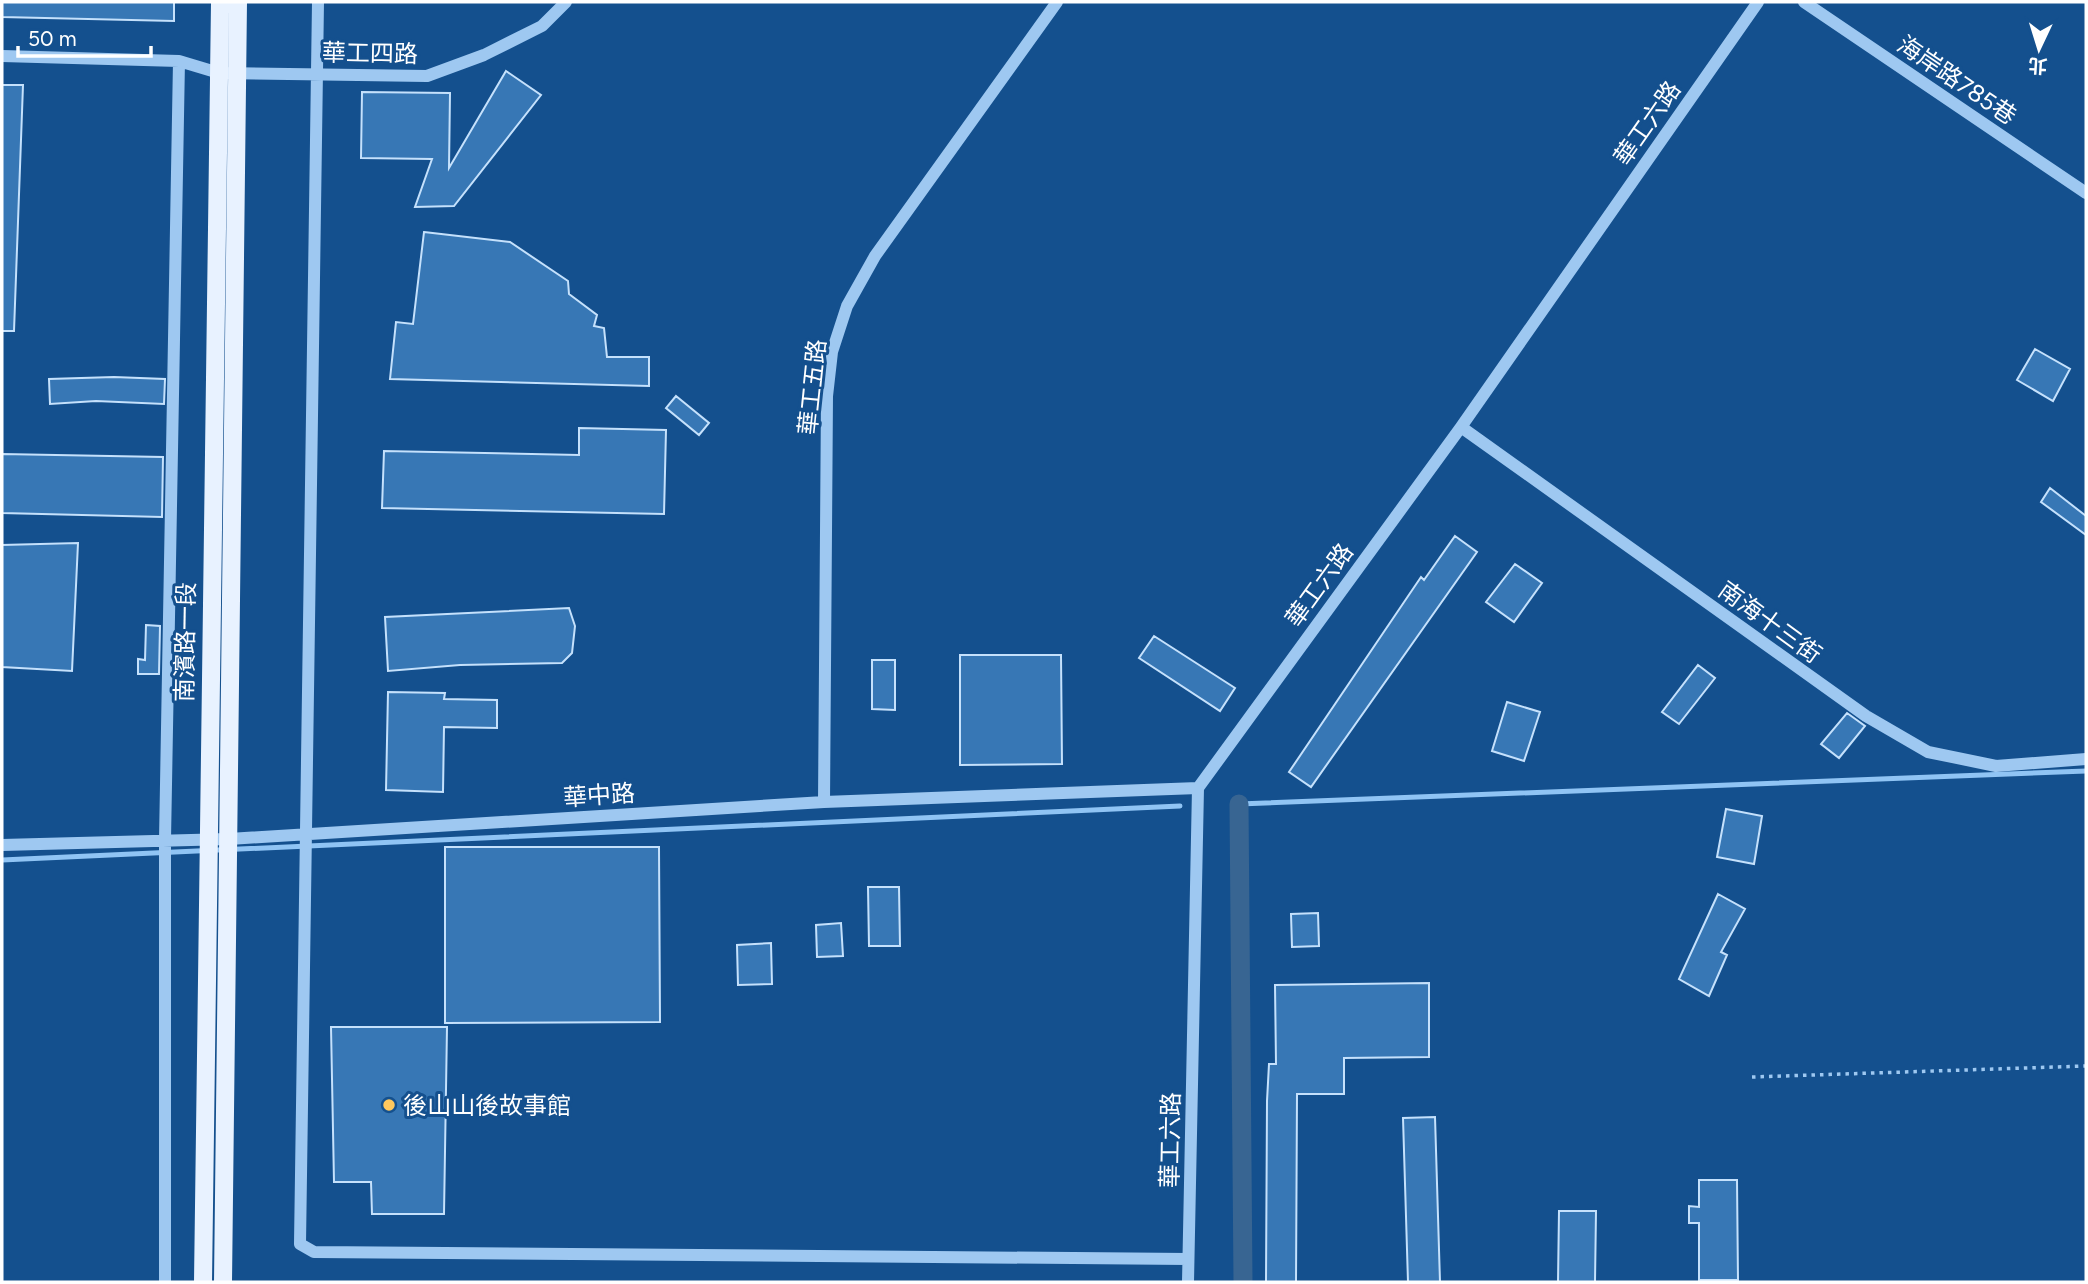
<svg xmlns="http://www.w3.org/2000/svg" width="2088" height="1284" viewBox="0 0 2088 1284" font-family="Figtree,'Noto Sans TC',sans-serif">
<rect width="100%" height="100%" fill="#14508e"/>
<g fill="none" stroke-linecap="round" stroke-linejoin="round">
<path stroke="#90c4f4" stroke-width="5" d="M1239,804L2086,771
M2,860L1180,806"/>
<path stroke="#386592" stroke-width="19" d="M1239,804L1243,1282"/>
</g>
<path fill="#3777b5" stroke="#c5e1fc" stroke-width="2" d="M2,2H174V21L2,17Z
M506,71L541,95L454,206L415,207L432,159L361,158L362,92L450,93L449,168Z
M2,85H23L14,331H2Z
M424,232L510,242L568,281L569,294L597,315L594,326L604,328L607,357H649V386L390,379L396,322L413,324Z
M2035,349L2070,369L2053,401L2017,380Z
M114,377L165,379L164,404L96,401L50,404L49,379Z
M676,396L709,423L699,435L666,408Z
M579,428L666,430L664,514L382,508L384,451L579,455Z
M2,454L163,457L162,517L2,513Z
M2050,488L2086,516V535L2041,502Z
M1455,536L1477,552L1311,787L1289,772L1421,577L1424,580Z
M78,543L72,671L2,667V545Z
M1515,564L1542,583L1514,622L1486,602Z
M569,608L575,626L572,653L562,663L460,665L388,671L385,617Z
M146,625L160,626L159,674H138V659L145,660Z
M1154,636L1235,688L1220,711L1139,658Z
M960,655H1061L1062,764L960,765Z
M872,660H895V710L872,709Z
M1698,665L1715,678L1679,724L1662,712Z
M388,692L445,693L444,699L497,700V728L444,727L443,792L386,790Z
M1507,702L1540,712L1524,761L1492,751Z
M1847,713L1865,726L1839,758L1821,744Z
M1726,809L1762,816L1754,864L1717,857Z
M445,847H659L660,1022L445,1023Z
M868,887H899L900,946H869Z
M1718,894L1745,909L1721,952L1727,955L1709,996L1679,979Z
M1318,913L1319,946L1292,947L1291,914Z
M841,923L843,956L817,957L816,925Z
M771,943L772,984L738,985L737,945Z
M1429,983V1057L1344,1058V1094H1297L1296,1282H1266L1267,1101L1269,1064H1276L1275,985Z
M331,1027H447L444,1214H372L371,1182H334Z
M1435,1117L1440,1282H1408L1403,1118Z
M1699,1180H1737L1738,1280H1699V1223H1689V1206L1699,1207Z
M1559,1211H1596L1595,1282H1558Z"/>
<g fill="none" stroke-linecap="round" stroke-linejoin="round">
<path stroke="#9ec8f1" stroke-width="3.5" stroke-dasharray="3.5 5" stroke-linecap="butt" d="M1752,1077L2086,1066"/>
<path stroke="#9ec8f1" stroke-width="12" d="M318,2L300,1244L314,1252L1188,1259
M1804,2L2086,193
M2,56L179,61L219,73L427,76L484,55L542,26L566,2
M1461,427L1866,716L1928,752L1996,766L2086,759
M824,802L827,396L832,352L847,306L875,256L1057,2
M2,845L229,839L824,802L1198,788
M165,1282V840L179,61
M1188,1282L1198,788L1461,427L1758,2"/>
<path stroke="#e8f2ff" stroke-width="18" d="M203,1282L220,2
M223,1282L238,2"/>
</g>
<circle fill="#ffc85e" stroke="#14508e" stroke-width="2.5" cx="389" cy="1105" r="7"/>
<g text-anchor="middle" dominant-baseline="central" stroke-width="6" stroke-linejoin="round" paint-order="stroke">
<g font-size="24" fill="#fff" stroke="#14508e">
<text transform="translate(370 53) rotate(1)">華工四路</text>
<text transform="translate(1957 80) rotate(34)">海岸路785巷</text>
<text transform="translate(1647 123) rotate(-55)">華工六路</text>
<text transform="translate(812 387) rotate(-84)">華工五路</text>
<text transform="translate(1319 585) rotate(-54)">華工六路</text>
<text transform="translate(1770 622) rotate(36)">南海十三街</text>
<text transform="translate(185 642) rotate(-89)">南濱路一段</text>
<text transform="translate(599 795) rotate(-4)">華中路</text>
<text transform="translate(1170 1140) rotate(-89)">華工六路</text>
</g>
<g font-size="24" fill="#fff" stroke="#14508e" text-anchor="start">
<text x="403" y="1105">後山山後故事館</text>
</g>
</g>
<rect width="2088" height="1284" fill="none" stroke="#ffffff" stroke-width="7"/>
<g transform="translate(2039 49) rotate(184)" stroke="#14508e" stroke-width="5" paint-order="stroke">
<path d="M0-5L12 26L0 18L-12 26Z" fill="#ffffff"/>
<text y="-10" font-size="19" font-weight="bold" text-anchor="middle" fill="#ffffff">北</text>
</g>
<path d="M18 46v10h133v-10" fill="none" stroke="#ffffff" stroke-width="3.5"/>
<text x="28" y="46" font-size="21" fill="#ffffff" stroke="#14508e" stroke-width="5" paint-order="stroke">50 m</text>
</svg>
